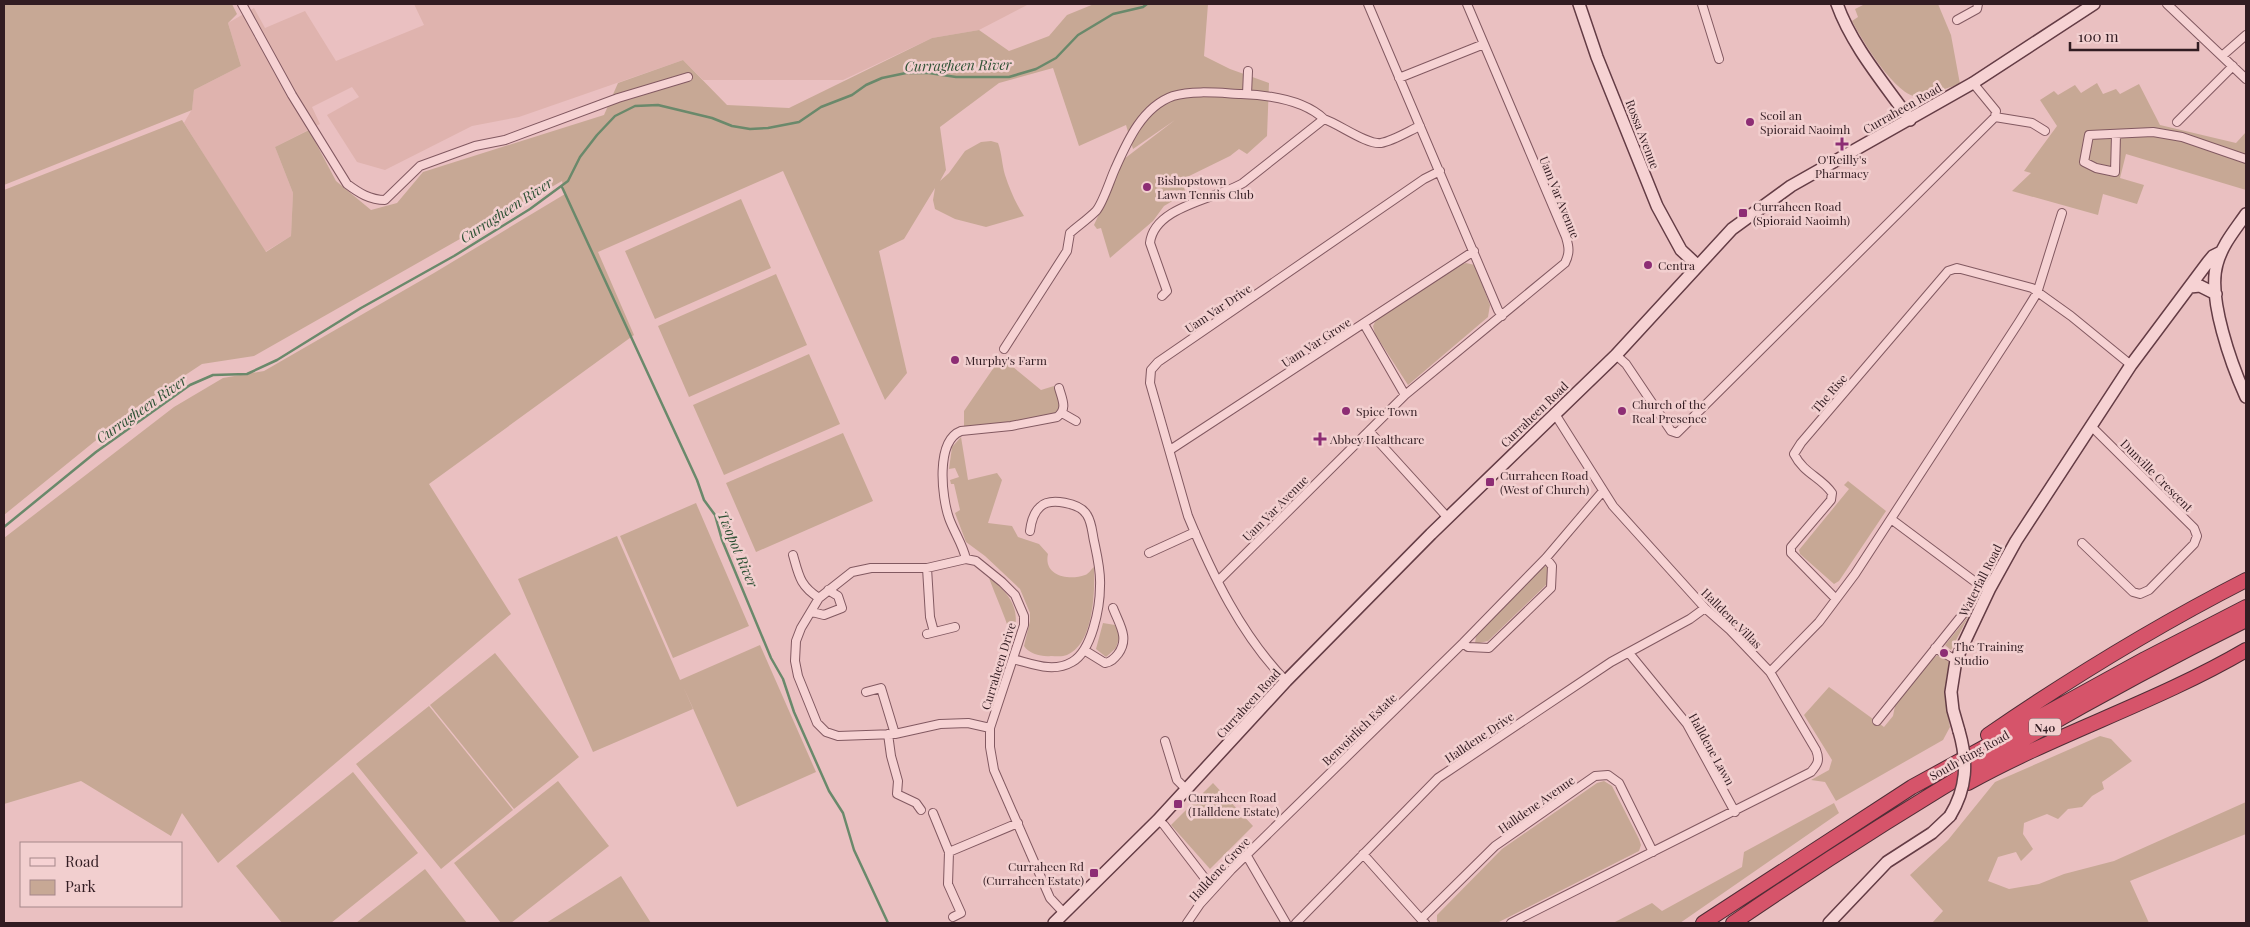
<svg xmlns="http://www.w3.org/2000/svg" width="2250" height="927" viewBox="0 0 2250 927" font-family="'Playfair Display',serif">
<rect width="100%" height="100%" fill="#eac0c1"/>
<path fill="#dfb3ae" d="M414,4H1029L979,30L932,38L843,80H703L683,60L519,117L472,126L385,170L357,162L327,115L359,97L352,87L312,107L320,124L275,147L293,193L291,236L265,252L184,123L192,109L194,90L241,66L228,23L254,8L265,28L305,11L336,61L424,25Z"/>
<path fill="#c7a895" d="M4,4H232L237,14L228,23L241,66L194,90L192,110L4,185Z
M1094,4H1208L1204,56L1230,69L1269,83L1267,136L1247,154L1239,149L1230,156L1181,180L1186,193L1164,206L1153,221L1110,258L1101,228L1097,229L1094,225L1124,159L1175,120L1133,149L1126,125L1079,146L1053,68L999,83L940,127L946,170L940,181L949,173L965,151L981,142L991,141L998,143C1002,154 1002,165 1005,175C1010,190 1016,204 1024,216L986,227L955,219L935,209L933,200L935,188L904,239L879,251L907,373L885,400L783,171L598,252L634,335L429,484L511,614L218,863L182,813L171,836L81,781L4,804V538L174,407L223,378L264,371L434,273L565,194L562,181L254,356L202,364L137,407L4,515V190L182,120L266,252L291,236L293,193L275,147L309,130L336,181L371,210L397,203L423,172L604,115L618,83L683,60L727,105L789,108L932,38L979,30L1009,51L1049,36L1067,15Z
M1865,4H1938L1951,35L1960,84L1920,97C1897,99 1862,40 1852,21L1858,17L1855,9Z
M2097,83L2103,94L2116,89L2120,94L2139,84L2160,125L2236,143L2246,132V190L2126,154L2120,178L2144,185L2137,204L2103,194L2098,215L2012,191L2031,173L2024,171L2057,126L2040,100L2054,91L2058,95L2075,85L2081,93Z
M741,199L771,268L655,319L625,251Z
M1466,263L1475,265L1490,305L1488,317L1408,385L1375,334L1373,326L1376,320L1460,265Z
M776,274L807,345L689,397L658,326Z
M809,354L840,424L724,475L693,405Z
M1001,357L1041,390L1054,386C1057,391 1063,403 1061,409C1055,420 979,427 964,426V411Z
M843,433L873,501L756,552L726,483Z
M961,437L968,480L997,473L1002,480L988,523L1012,526L1018,537L1039,544L1048,554C1043,576 1069,581 1085,575C1089,574 1091,569 1094,567C1095,591 1094,644 1067,655C1062,657 1056,656 1051,656C1042,657 1029,654 1024,646L1030,621V613L1020,589L985,556L966,542L955,513L960,510L954,484H951L950,480L959,477L955,468L949,469L952,447Z
M1848,481L1886,511L1839,581L1834,584L1800,554L1799,550L1849,489L1844,485Z
M696,503L749,626L673,658L620,536Z
M617,536L680,680L760,645L816,772L737,807L683,686L693,709L593,752L518,579Z
M1547,566V584L1488,641L1475,644L1476,635L1543,567Z
M989,578C1007,590 1021,609 1014,630L1010,633C1004,614 996,597 989,578Z
M1972,589L1980,594L1951,650L1945,645L1967,618L1964,609Z
M1103,623L1115,625L1120,635L1116,648L1106,657L1096,649Z
M495,653L579,757L514,809L430,705Z
M1939,654L1948,659C1950,667 1946,674 1946,683C1945,698 1947,712 1950,727L1943,740L1836,801L1825,782L1811,780L1829,770L1832,760L1804,715L1829,687L1884,727L1893,716L1896,701L1931,660Z
M429,706L513,810L441,869L356,764Z
M2100,736L2111,739L2132,761L2102,782L2104,789L2092,796L2082,807L2068,809L2058,819L2047,814L2024,823L2023,834L2033,849L2021,861L2016,852L1998,857L1988,881L2009,889L2039,884L2064,874L2114,861L2246,802V834L2130,881L2149,923H1932L1943,911L1910,875L1948,840L1995,782Z
M353,772L418,853L331,923H282L236,866Z
M558,781L609,846L511,923H501L454,863Z
M1604,781L1612,786L1639,839L1641,845L1639,851L1497,923H1437V915L1502,849L1597,783Z
M1213,783L1253,826L1210,869L1171,825Z
M1834,803L1839,813L1680,923H1613L1652,903L1662,911L1742,867L1744,852Z
M425,869L467,923H356Z
M621,876L651,923H546Z"/>
<g fill="none" stroke-linecap="round" stroke-linejoin="round">
<path stroke="#6a896b" stroke-width="2.5" d="M562,187L697,480L704,500L715,515L722,540L771,658L783,679L794,712L829,791L843,813L854,850L888,923
M4,527L96,452L190,385L213,375L247,374L277,360L361,308L454,256L530,209L568,181L580,157L597,135L615,116L635,106L658,105L712,118L732,126L750,129L768,128L799,122L821,107L852,95L866,85L882,78L906,73H929L956,77H1009L1036,69L1056,58L1078,35L1113,14L1143,7L1147,4"/>
<g stroke="#825961" stroke-width="10">
<path id="street" d="M242,4L292,95L347,184C359,193 370,200 385,200L420,166L475,146L505,140L618,98L688,77
M1368,4L1498,310L1502,316
M1702,4L1719,59
M2167,4L2246,79
M1957,20L1977,9L1978,4
M2222,56L2246,35
M1399,78L1484,44
M1247,94L1248,71
M1995,117L2032,123L2045,131
M2177,122L2233,66
M2116,135L2115,172L2096,168L2084,162L2089,135L2153,132L2182,137L2246,159
M1162,296L1167,291L1150,243C1154,206 1216,199 1243,183L1324,119C1339,124 1367,145 1381,143C1393,141 1409,131 1420,126
M1364,324L1405,395
M1004,349L1067,251L1070,233C1078,226 1088,219 1096,211C1103,203 1110,180 1115,169C1127,142 1142,107 1173,96C1193,90 1220,93 1241,94C1268,95 1304,100 1324,119
M1616,355L1626,364L1671,431L1677,433L1995,117L1996,111L1973,83
M1062,413L1076,421
M1369,431L1448,518
M1170,450L1474,251
M1891,519L1974,581L1990,588
M2082,543L2133,592L2140,594L2149,590L2194,544L2197,536L2194,528L2091,426
M1149,553L1195,532
M793,555C799,576 800,586 819,598
M966,559C963,545 954,532 949,518C942,498 935,441 961,431L1011,426L1057,417C1068,409 1062,399 1059,388
M927,568L930,617L934,632
M1218,581L1405,395L1565,263C1570,253 1569,247 1566,237L1467,4
M1836,599L1791,553V547L1831,500L1832,493C1821,477 1804,474 1794,454L1801,443L1948,271L1957,268L2032,288L2071,316L2131,365
M812,612L824,615L842,608L838,596L828,590
M927,634L955,627
M1463,643L1468,647L1489,648L1551,588L1552,566L1546,558
M1935,648L1956,660
M1084,650L1105,663C1111,662 1114,659 1118,654C1130,638 1119,624 1113,608
M1629,653L1687,724L1735,812
M1013,659C1033,664 1053,673 1072,662C1092,651 1100,607 1100,586C1101,571 1097,555 1094,541C1092,532 1092,523 1087,515C1080,503 1050,497 1040,507C1033,513 1031,523 1030,531
M1770,672L1819,622L1855,574L2019,322L2037,293L2062,213
M1286,681C1241,635 1212,574 1188,516L1150,383L1151,370L1158,362L1424,179L1440,171
M866,692L881,688L895,734
M1877,721L1963,614
M990,728L968,723L940,724L895,734L838,736L826,732L817,723L798,676L795,661L796,641L801,628L819,598L852,572L871,568H927L966,559L976,561L1002,582L1015,595L1024,616V625L990,728V747L994,770L1050,898L1064,913
M888,734L891,756L898,781L897,794L916,803L921,810
M1165,741L1177,780L1186,789
M933,813L949,852
M1158,820L1164,825L1213,889
M1363,854L1421,919
M1247,856L1286,923
M953,917L961,913L948,884L949,852L1018,823
M1187,923L1200,904L1231,870L1463,643L1546,558L1603,491
M1296,923L1438,778L1611,662L1690,619L1705,608
M1425,923L1421,919L1495,846L1595,776L1608,775L1619,783L1653,852
M1511,923L1811,772C1818,764 1820,760 1816,750L1770,672L1730,630L1705,608L1613,506L1555,414"/>
</g>
<g stroke="#643c45" stroke-width="14">
<path id="secondary" d="M1579,4L1597,57L1657,206L1681,250L1697,265
M1837,4C1852,46 1884,83 1910,120
M2246,214C2235,230 2222,245 2217,264C2207,298 2232,366 2246,397
M2190,287L2200,286L2216,294
M1959,731L1953,710L1951,692L1956,660L1990,588L2016,541L2131,365L2208,262L2213,256L2221,252
M1054,923L1158,820L1286,681L1431,534L1616,355L1732,229L1791,186L1973,83L2094,4
M1829,923L1887,862L1932,833L1950,816"/>
</g>
<g stroke="#502d36" stroke-width="16">
<path id="highway" d="M1988,735C2071,678 2156,626 2246,580
M1968,783C2058,733 2157,702 2246,650
M1703,923L1912,787L2145,659L2246,607
M1733,923C1897,811 2068,708 2246,620"/>
</g>
<use href="#street" stroke="#f6d2d3" stroke-width="8"/>
<use href="#secondary" stroke="#f6d2d3" stroke-width="11"/>
<use href="#highway" stroke="#d6546a" stroke-width="14"/>
<g stroke="#643c45" stroke-width="14" stroke-linecap="butt">
<path id="secondary-bridge" d="M1950,816C1967,788 1968,762 1959,731"/>
</g>
<use href="#secondary-bridge" stroke="#f6d2d3" stroke-width="11"/>
</g>
<g fill="#8d2d74" stroke="#f2cfcf" stroke-width="2">
<circle cx="1750" cy="122" r="5"/>
<path d="M1839.5 136.5h5v5h5v5h-5v5h-5v-5h-5v-5h5z"/>
<circle cx="1147" cy="187" r="5"/>
<rect x="1738" y="208" width="10" height="10" rx="2.5"/>
<circle cx="1648" cy="265" r="5"/>
<circle cx="955" cy="360" r="5"/>
<circle cx="1346" cy="411" r="5"/>
<circle cx="1622" cy="411" r="5"/>
<path d="M1317.5 431.5h5v5h5v5h-5v5h-5v-5h-5v-5h5z"/>
<rect x="1485" y="477" width="10" height="10" rx="2.5"/>
<circle cx="1944" cy="653" r="5"/>
<rect x="1173" y="799" width="10" height="10" rx="2.5"/>
<rect x="1089" y="868" width="10" height="10" rx="2.5"/>
</g>
<g text-anchor="middle" dominant-baseline="central" stroke-width="5" stroke-linejoin="round" paint-order="stroke">
<rect fill="#f2cfcf" stroke="#6c5256" stroke-width="1" x="2029" y="718.5" width="32" height="17" rx="4"/>
<g font-size="11" font-weight="bold" fill="#321c22">
<text x="2045" y="727">N40</text>
</g>
<g font-size="12" fill="#321c22" stroke="#f2cfcf">
<text transform="translate(1902 108) rotate(-30)">Curraheen Road</text>
<text transform="translate(1643 134) rotate(69)">Rossa Avenue</text>
<text transform="translate(1560 197) rotate(68)">Uam Var Avenue</text>
<text transform="translate(1218 308) rotate(-34)">Uam Var Drive</text>
<text transform="translate(1316 342) rotate(-33)">Uam Var Grove</text>
<text transform="translate(1829 393) rotate(-49)">The Rise</text>
<text transform="translate(1534 414) rotate(-44)">Curraheen Road</text>
<text transform="translate(2157 475) rotate(45)">Dunville Crescent</text>
<text transform="translate(1275 508) rotate(-45)">Uam Var Avenue</text>
<text transform="translate(1980 580) rotate(-63)">Waterfall Road</text>
<text transform="translate(1732 618) rotate(45)">Halldene Villas</text>
<text transform="translate(998 666) rotate(-73)">Curraheen Drive</text>
<text transform="translate(1248 703) rotate(-48)">Curraheen Road</text>
<text transform="translate(1359 729) rotate(-44)">Benvoirlich Estate</text>
<text transform="translate(1479 737) rotate(-34)">Halldene Drive</text>
<text transform="translate(1712 749) rotate(61)">Halldene Lawn</text>
<text transform="translate(1969 755) rotate(-29)">South Ring Road</text>
<text transform="translate(1536 804) rotate(-35)">Halldene Avenue</text>
<text transform="translate(1219 869) rotate(-47)">Halldene Grove</text>
</g>
<g font-size="12" fill="#321c22" stroke="#f2cfcf" text-anchor="start">
<text x="1760" y="115">Scoil an<tspan x="1760" dy="14">Spioraid Naoimh</tspan></text>
<text x="1842" y="159" text-anchor="middle">O'Reilly's<tspan x="1842" dy="14">Pharmacy</tspan></text>
<text x="1157" y="180">Bishopstown<tspan x="1157" dy="14">Lawn Tennis Club</tspan></text>
<text x="1753" y="206">Curraheen Road<tspan x="1753" dy="14">(Spioraid Naoimh)</tspan></text>
<text x="1658" y="265">Centra</text>
<text x="965" y="360">Murphy's Farm</text>
<text x="1632" y="404">Church of the<tspan x="1632" dy="14">Real Presence</tspan></text>
<text x="1356" y="411">Spice Town</text>
<text x="1330" y="439">Abbey Healthcare</text>
<text x="1500" y="475">Curraheen Road<tspan x="1500" dy="14">(West of Church)</tspan></text>
<text x="1954" y="646">The Training<tspan x="1954" dy="14">Studio</tspan></text>
<text x="1188" y="797">Curraheen Road<tspan x="1188" dy="14">(Halldene Estate)</tspan></text>
<text x="1084" y="866" text-anchor="end">Curraheen Rd<tspan x="1084" dy="14">(Curraheen Estate)</tspan></text>
</g>
<g font-size="14" font-style="italic" fill="#2d5134" stroke="#f2cfcf">
<text transform="translate(958 65) rotate(-1)">Curragheen River</text>
<text transform="translate(506 210) rotate(-33)">Curragheen River</text>
<text transform="translate(141 409) rotate(-35)">Curragheen River</text>
<text transform="translate(738 549) rotate(67)">Twopot River</text>
</g>
</g>
<rect width="2250" height="927" fill="none" stroke="#321c22" stroke-width="10"/>
<rect x="20" y="842" width="162" height="65" fill="#f2cfcf" stroke="#a5878a"/>
<rect x="30" y="858" width="25" height="8" fill="#f6d2d3" stroke="#a5878a"/>
<text x="65" y="867" font-size="15" fill="#321c22">Road</text>
<rect x="30" y="880" width="25" height="15" fill="#c7a895" stroke="#a5878a"/>
<text x="65" y="892" font-size="15" fill="#321c22">Park</text>
<path d="M2070 42v8h128v-8" fill="none" stroke="#321c22" stroke-width="2.5"/>
<text x="2078" y="42" font-size="15" fill="#321c22" stroke="#f2cfcf" stroke-width="4" paint-order="stroke">100 m</text>
</svg>
